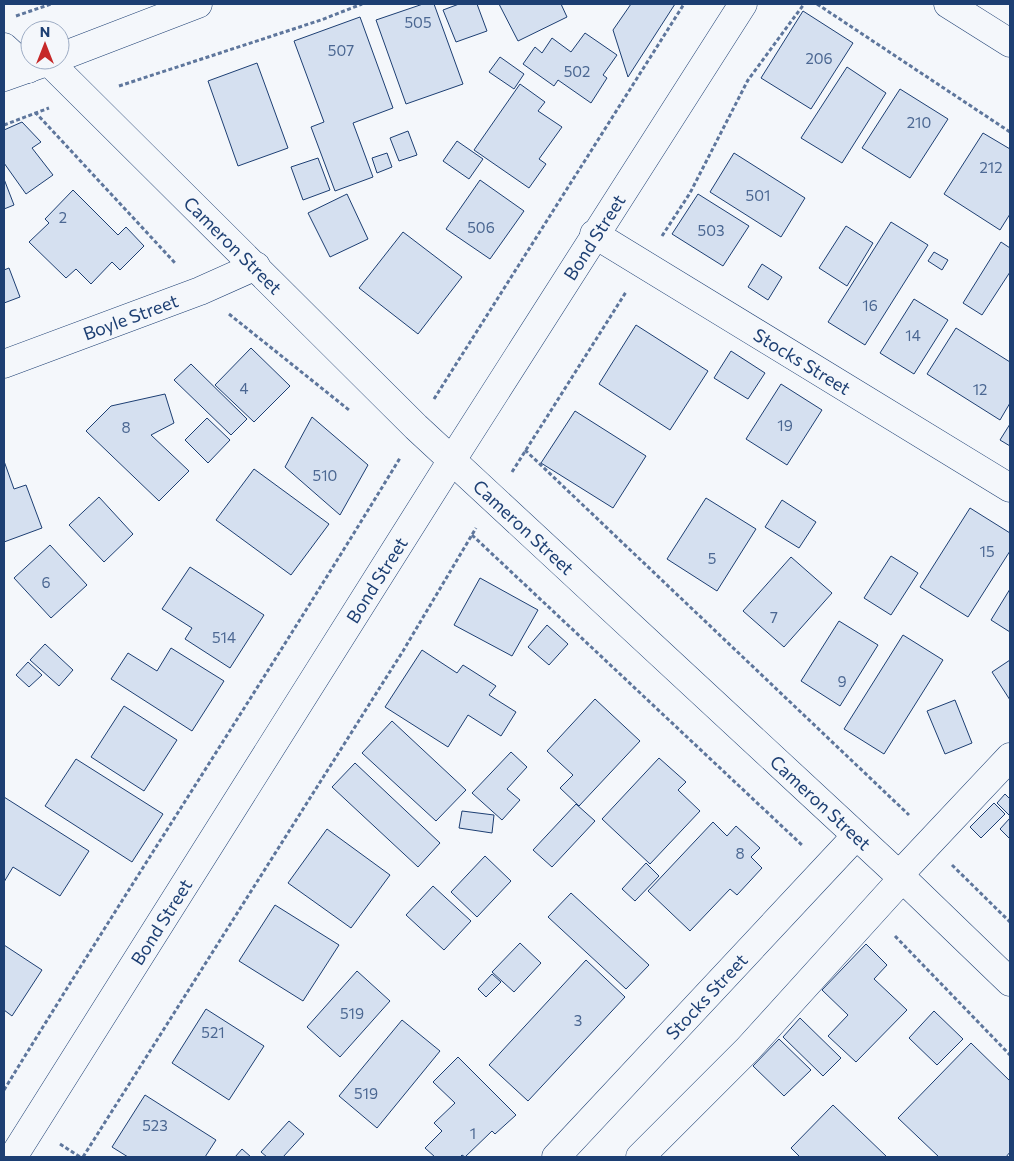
<svg xmlns="http://www.w3.org/2000/svg" width="1014" height="1161" viewBox="0 0 1014 1161" font-family="Commissioner,sans-serif">
<rect width="100%" height="100%" fill="#f4f7fb"/>
<path fill="#d5e0f0" stroke="#1d3f73" d="M423,4H434L463,84L406,104L376,20Z
M459,4H477L487,31L456,42L443,10Z
M499,4H561L567,17L518,41Z
M631,4H675L628,77L613,30Z
M803,11L853,43L811,109L761,78Z
M360,17L393,108L353,123L373,177L335,191L311,127L324,122L294,41Z
M585,33L617,55L603,75L607,78L591,103L558,80L554,86L523,64L535,47L542,53L552,38L571,52Z
M500,57L524,74L514,89L489,72Z
M257,63L288,148L238,166L208,81Z
M847,67L886,93L842,163L801,138Z
M520,84L545,102L538,111L562,127L539,159L546,164L529,188L474,150Z
M900,89L948,119L910,178L862,148Z
M22,122L41,142L32,148L53,175L26,194L4,163V130Z
M408,131L417,155L399,161L390,138Z
M983,133L1010,149V214L1000,230L944,194Z
M457,141L483,159L469,179L443,161Z
M387,153L392,167L377,173L372,158Z
M734,153L805,198L781,237L710,192Z
M318,158L330,190L303,200L291,167Z
M4,179L14,205L4,209Z
M480,180L524,211L490,259L446,229Z
M73,190L118,235L126,227L144,246L120,270L112,262L91,284L76,269L66,278L29,242L49,223L45,219Z
M347,194L368,239L330,257L308,213Z
M698,194L749,226L723,266L672,234Z
M891,222L928,245L865,345L828,322Z
M846,226L873,243L847,286L819,268Z
M403,232L462,277L418,334L359,288Z
M1001,242L1010,248V272L982,315L963,303Z
M934,252L948,260L942,270L928,261Z
M762,264L782,277L768,300L748,287Z
M9,268L20,297L4,303V270Z
M914,299L948,320L914,374L880,353Z
M636,325L708,371L670,430L599,384Z
M956,328L1010,362V403L1000,420L927,374Z
M251,348L290,386L254,422L215,385Z
M731,351L765,373L748,399L714,378Z
M191,364L247,419L231,435L174,380Z
M781,384L822,410L787,465L746,439Z
M165,394L174,423L151,435L189,471L159,501L86,431L111,406Z
M575,411L646,456L613,508L541,463Z
M312,417L368,465L340,515L285,467Z
M207,418L230,440L208,463L185,440Z
M1010,424V446L1000,440Z
M4,461L14,489L26,485L42,528L4,542Z
M254,469L329,524L291,575L216,520Z
M99,497L133,534L104,562L69,525Z
M706,498L756,529L717,591L667,559Z
M782,500L816,522L799,548L765,527Z
M970,508L1010,533V551L968,617L920,587Z
M50,545L87,585L51,618L14,578Z
M891,556L918,573L891,615L864,598Z
M791,557L832,593L784,647L743,611Z
M190,567L264,615L230,668L185,639L192,628L162,609Z
M480,578L538,610L512,656L454,625Z
M1010,589V632L991,620Z
M839,621L878,645L840,706L801,681Z
M547,625L568,644L549,665L528,647Z
M903,635L943,660L884,754L844,729Z
M45,644L73,670L59,686L30,660Z
M171,648L224,681L192,731L111,679L128,653L157,671Z
M422,650L457,673L463,665L496,686L489,695L516,712L501,736L468,715L448,747L385,707Z
M1010,660V700L992,672Z
M28,662L42,675L29,687L16,675Z
M595,699L640,741L579,806L560,788L573,775L547,751Z
M955,700L972,743L945,754L927,711Z
M124,706L177,740L144,791L91,757Z
M392,721L466,790L436,821L362,753Z
M511,752L527,767L507,789L520,800L502,820L472,793Z
M659,758L686,782L678,790L700,811L650,864L602,819Z
M76,759L163,814L132,862L45,806Z
M355,763L440,843L418,867L332,787Z
M1005,794L1010,799V813L1009,815L997,803Z
M4,797L89,851L60,896L13,867L4,882Z
M994,803L1005,814L981,838L970,827Z
M576,804L595,821L552,867L533,850Z
M462,811L494,815L492,833L459,828Z
M1010,818V839L1000,829Z
M713,822L727,836L736,826L760,848L751,857L762,868L737,895L730,889L690,931L648,891Z
M327,829L390,875L351,928L288,883Z
M485,856L511,881L477,917L451,892Z
M646,863L659,876L635,901L622,889Z
M433,886L471,921L444,950L406,915Z
M571,893L649,965L626,989L548,917Z
M275,905L339,945L303,1001L239,961Z
M520,943L541,963L514,992L492,972Z
M866,944L887,965L874,979L907,1010L856,1062L828,1036L848,1015L822,990Z
M4,945L42,970L12,1016L4,1010Z
M586,960L625,997L528,1101L489,1065Z
M357,971L390,1001L340,1057L307,1027Z
M492,974L501,982L486,997L478,989Z
M206,1009L264,1046L229,1100L172,1063Z
M934,1011L963,1039L937,1065L909,1038Z
M800,1018L841,1058L823,1076L783,1037Z
M402,1020L440,1051L377,1128L339,1096Z
M779,1039L811,1070L784,1096L753,1066Z
M971,1043L1010,1081V1152L1006,1157H939L898,1118Z
M458,1057L516,1115L495,1134L492,1131L465,1157L462,1155L460,1157H435L425,1148L442,1131L434,1123L455,1103L433,1082Z
M145,1095L216,1140L205,1157H128L112,1147Z
M833,1105L887,1157H800L791,1148Z
M289,1121L304,1134L283,1157H267L261,1152Z
M242,1149L251,1157H235Z"/>
<g fill="none" stroke-linecap="round" stroke-linejoin="round">
<g stroke="#1d3f73" stroke-width="29">
<g id="street">
<path d="M4,47L28,69"/>
<path d="M60,57L198,4"/>
<path id="s1" d="M48,61L416,427L899,875L1010,982"/>
<path d="M4,77L52,60"/>
<path id="s2" d="M594,234L1010,488"/>
<path id="s3" d="M4,364L200,291L256,266"/>
<path d="M899,875L1010,757"/>
<path id="s4" d="M13,1157L452,460L743,4"/>
<path id="s5" d="M556,1157L856,836"/>
<path d="M640,1157L748,1049L902,879"/>
</g>
</g>
<g stroke="#1d3f73" stroke-width="29">
<path id="secondary" d="M948,4L1010,43"/>
</g>
<path stroke="#5e769c" stroke-width="3" stroke-dasharray="4 2.5" stroke-linecap="butt" d="M817,4L1010,132
M16,16L51,4
M119,86L321,20L362,4
M35,112L176,264
M4,125L49,108
M662,236L690,193L748,80L804,4
M229,314L349,410
M434,399L684,4
M525,450L909,815
M512,472L626,292
M472,535L803,846
M952,865L1010,922
M895,936L1010,1055
M4,1090C134,878 271,670 400,458
M60,1144L80,1157
M83,1157L403,651L476,528"/>
<use href="#street" stroke="#f4f7fb" stroke-width="28"/>
<use href="#secondary" stroke="#f4f7fb" stroke-width="28"/>
</g>
<g text-anchor="middle" dominant-baseline="central" stroke-width="4" stroke-linejoin="round" paint-order="stroke">
<g font-size="15" fill="#4b6792">
<text x="418" y="22">505</text>
<text x="341" y="50">507</text>
<text x="819" y="58">206</text>
<text x="577" y="71">502</text>
<text x="919" y="122">210</text>
<text x="991" y="167">212</text>
<text x="758" y="195">501</text>
<text x="63" y="217">2</text>
<text x="481" y="227">506</text>
<text x="711" y="230">503</text>
<text x="870" y="305">16</text>
<text x="913" y="335">14</text>
<text x="244" y="388">4</text>
<text x="980" y="389">12</text>
<text x="785" y="425">19</text>
<text x="126" y="427">8</text>
<text x="325" y="475">510</text>
<text x="987" y="551">15</text>
<text x="712" y="558">5</text>
<text x="46" y="582">6</text>
<text x="774" y="617">7</text>
<text x="224" y="637">514</text>
<text x="842" y="681">9</text>
<text x="740" y="853">8</text>
<text x="352" y="1013">519</text>
<text x="578" y="1020">3</text>
<text x="213" y="1032">521</text>
<text x="366" y="1093">519</text>
<text x="155" y="1125">523</text>
<text x="473" y="1133">1</text>
</g>
<g font-size="18" fill="#1d3f73" stroke="#f4f7fb">
<text stroke="none"><textPath href="#s4" startOffset="1088">Bond Street</textPath></text>
<text stroke="none"><textPath href="#s1" startOffset="261">Cameron Street</textPath></text>
<text stroke="none"><textPath href="#s3" startOffset="135">Boyle Street</textPath></text>
<text stroke="none"><textPath href="#s2" startOffset="244">Stocks Street</textPath></text>
<text stroke="none"><textPath href="#s1" startOffset="666">Cameron Street</textPath></text>
<text stroke="none"><textPath href="#s4" startOffset="682">Bond Street</textPath></text>
<text stroke="none"><textPath href="#s1" startOffset="1071">Cameron Street</textPath></text>
<text stroke="none"><textPath href="#s4" startOffset="278">Bond Street</textPath></text>
<text stroke="none"><textPath href="#s5" startOffset="220">Stocks Street</textPath></text>
</g>
</g>
<rect width="1014" height="1161" fill="none" stroke="#1d3f73" stroke-width="10"/>
<g transform="translate(45 45)"><circle r="24" fill="#f4f7fb" stroke="#9eadc5"/>
<path d="M0-4L9 19L0 12L-9 19Z" fill="#c62828"/>
<text y="-8" font-size="14" font-weight="bold" text-anchor="middle" fill="#1d3f73">N</text>
</g>
</svg>
